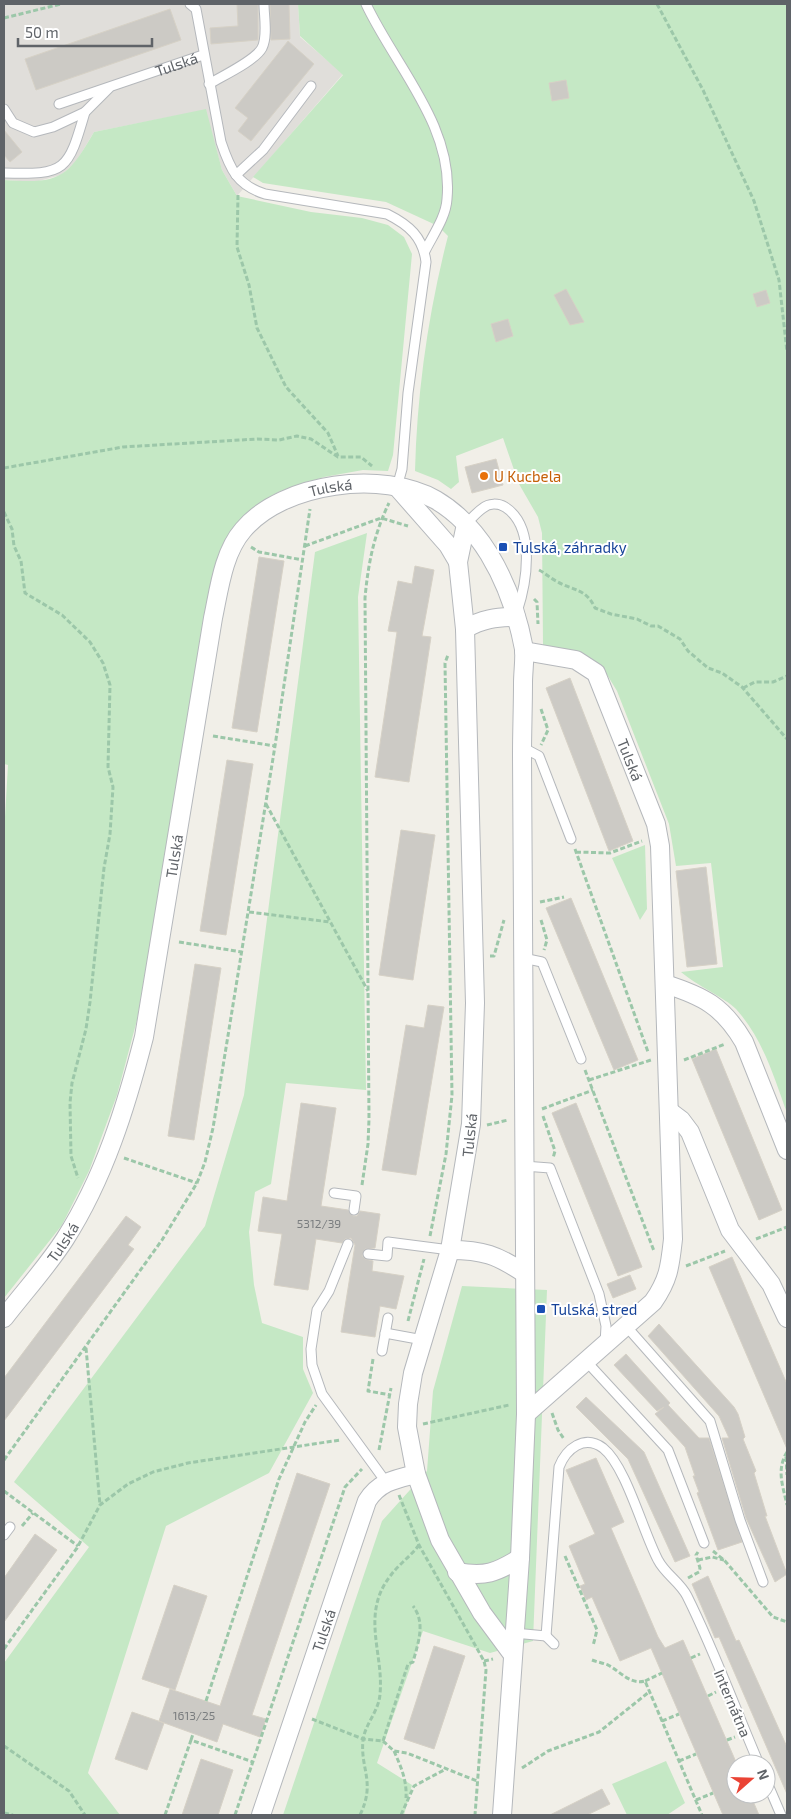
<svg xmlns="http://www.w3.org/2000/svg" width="791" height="1819" viewBox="0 0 791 1819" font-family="'Exo 2',sans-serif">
<rect width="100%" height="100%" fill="#f1efe8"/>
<path fill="#e0deda" d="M4,4H298L300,37L343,74L237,196L222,170L205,110L94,132L76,162L61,175L35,182L4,180Z"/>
<path fill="#c5e8c5" d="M298,4H787V1113C774,1077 763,1039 736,1009C724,997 697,986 681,972L723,967L711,863L676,866L669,824L617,691L603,668L579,652L543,645L542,533L538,517L519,484L503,438L456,456L459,482L451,489L438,480L415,471C417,393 428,313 448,236L438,226L386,202L263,183L253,177L343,75L300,36Z
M206,109L222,170L237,196L311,212L362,218L388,225L404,237L412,254L393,455L388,471L363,470L324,477L278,492L244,515L224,548L206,617L137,1020L117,1095L89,1171L62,1225L4,1298V834L8,765L4,764V180C59,184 67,179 94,132Z
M367,533L358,597L366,1090L286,1083L271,1184L255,1192L249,1232L254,1285L262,1323L303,1337V1369L313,1393L269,1473L166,1526L88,1773L120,1815H4V1663L89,1547L14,1482L205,1226L244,1095L315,552Z
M645,845L647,909L640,920L612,858Z
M462,1286L547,1290L533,1641L490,1653L423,1631L377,1763L412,1785L404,1815H283L382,1521L427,1471L433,1391Z
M666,1761L685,1803L667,1815H627L612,1784Z"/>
<path fill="#cccac5" stroke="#d6d1c6" d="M237,4H258V40L211,44L210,28L238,26Z
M270,4H289L290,39L271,40Z
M170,9L181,40L36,90L25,59Z
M288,41L314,64L251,141L238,131L248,118L235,108Z
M566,80L569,98L552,101L549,83Z
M4,130L22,152L10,162L4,155Z
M566,289L584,322L570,325L554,295Z
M766,290L770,303L757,307L753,294Z
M508,319L513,336L496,342L491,324Z
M496,459L503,485L472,493L465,467Z
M259,557L284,561L257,732L232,728Z
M415,566L434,570L422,636L431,637L409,782L375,777L397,632L388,631L398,581L412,584Z
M570,678L633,841L609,851L546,688Z
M227,760L253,764L226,935L200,931Z
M401,830L435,835L413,980L379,975Z
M706,867L717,964L687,967L676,871Z
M571,898L638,1060L614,1070L546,908Z
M195,964L221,968L194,1140L168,1136Z
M428,1005L444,1007L416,1175L382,1170L406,1025L424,1028Z
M716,1049L782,1210L759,1220L692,1059Z
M301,1103L336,1108L321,1206L348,1210L353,1216H357L360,1211L380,1214L375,1248L365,1249L362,1256L365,1259L373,1261L372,1271L404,1276L396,1309L380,1306L375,1337L341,1332L355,1245L351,1238L345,1239L342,1243L316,1239L308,1290L274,1285L282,1234L258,1231L263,1197L287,1201Z
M576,1103L642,1267L618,1276L552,1113Z
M126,1216L141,1227L128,1245L134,1249L4,1421V1378Z
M732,1257L787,1384V1449L709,1267Z
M630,1275L636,1289L613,1298L607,1284Z
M659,1324L734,1407L738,1414L745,1437L743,1439L756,1471L754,1473L767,1516H765L787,1574L775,1582L746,1518L722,1438H729L719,1416L648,1336Z
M626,1354L670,1403L668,1405L699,1438H709L742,1542L718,1550L697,1493L699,1492L693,1476H695L685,1447L655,1414L664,1407L657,1411L614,1365Z
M586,1397L644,1452L690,1556L675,1562L628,1459L576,1407Z
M596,1458L624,1522L611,1528L658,1637L665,1648L683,1640L736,1762V1794H750L759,1815H723L651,1648L620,1661L592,1597L586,1600L580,1586L585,1584L569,1546L595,1534L566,1470Z
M297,1473L330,1484L252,1715L266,1719L260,1737L223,1724L217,1742L159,1721L170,1689L220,1706Z
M35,1534L57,1550L4,1622V1578Z
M708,1576L736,1641L739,1640L787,1747V1794L719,1637L715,1638L692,1584Z
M174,1585L207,1596L175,1690L142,1679Z
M434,1646L465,1656L434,1749L404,1739Z
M132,1712L164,1723L147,1770L115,1759Z
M201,1759L233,1770L218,1815H182Z
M602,1789L610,1804L587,1815H550Z"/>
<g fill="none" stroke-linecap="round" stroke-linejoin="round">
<g stroke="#b5b8bc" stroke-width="11">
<g id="service">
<path d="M190,4L196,9L221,142C230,169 237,185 265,194L387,214C409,225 423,237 426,262L408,393L402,469L397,487"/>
<path d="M366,4C395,66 454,126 447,199C446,217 433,235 425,251"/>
<path d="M209,84C222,76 255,61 262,48C268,36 264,16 264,4"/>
<path id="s1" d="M59,104L203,55"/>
<path d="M4,109L13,123L34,132L53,127L85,112L109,88"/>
<path d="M4,173C66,175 68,171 85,112"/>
<path d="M236,175L263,150L311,86"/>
<path d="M466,524C471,519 477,512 483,508C489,503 498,503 505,507C536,527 527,582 517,612"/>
<path d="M522,747L539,756L571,839"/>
<path d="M523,958L542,962L581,1059"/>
<path d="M524,1166L550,1168L599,1294L606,1326L605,1344"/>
<path d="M334,1193L356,1196L354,1210"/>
<path d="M348,1244L329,1291L317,1310L311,1349L312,1365L322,1394L386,1482"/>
<path d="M368,1254L387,1256L388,1242L450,1250"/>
<path d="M626,1326L710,1421L740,1520L763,1582"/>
<path d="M385,1333L423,1340"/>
<path d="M382,1351L388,1318"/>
<path d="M586,1361L668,1450L704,1543"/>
<path d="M4,1535L10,1527"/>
<path d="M514,1633L546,1636L559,1467C566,1449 584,1434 603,1448C626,1466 643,1532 658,1560C665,1574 680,1582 687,1596C714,1650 735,1708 759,1764"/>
<path d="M546,1636L554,1644"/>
<path d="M766,1780L781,1815"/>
</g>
</g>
<g stroke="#b5b8bc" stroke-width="20">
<g id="minor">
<path d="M397,487L448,545L458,562"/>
<path d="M466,524L458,562L465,629L475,1003L471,1124L450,1250L413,1373L408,1404L407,1427L416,1474L440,1540L482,1613L513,1655"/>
<path d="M465,629C482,619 496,617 516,617"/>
<path id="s2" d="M524,651L576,660L596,673L656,824L660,846L673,1239C670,1266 669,1279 653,1302L526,1414"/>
<path d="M665,984C703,996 723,1006 744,1042L787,1150"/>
<path d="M669,1111L681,1120L690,1132L730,1230L771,1284L787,1318"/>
<path d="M450,1250C483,1250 497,1255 524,1273"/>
<path id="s3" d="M4,1318C24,1292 47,1267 65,1239C104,1178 126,1107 144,1037L213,618C219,590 223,553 243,530C283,482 383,470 436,500C458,513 476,533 489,554C506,582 518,617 524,649C525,660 523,672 523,683C523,707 522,731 522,755L526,1414L520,1558L502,1815"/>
<path d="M457,1572C485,1577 496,1573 520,1558"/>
<path id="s4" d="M261,1815L367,1501C379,1482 395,1479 416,1474"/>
</g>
</g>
<path stroke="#9cc7a9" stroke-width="3" stroke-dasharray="5 2.5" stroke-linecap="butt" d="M657,4L703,90L754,201L779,280L787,352
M4,18L61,4
M238,195L237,247L249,285L257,328L286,387L328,433L338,456
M4,468L123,447L257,439L279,440L297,436L311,439L338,457H361L372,466
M4,512L12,529L14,546L21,561L25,593L62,615L90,642L103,663L110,685L108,767L113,787L110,834L104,868L90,1002L86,1029L72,1083L70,1103L71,1156L78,1178
M305,546L381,518L408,526
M251,547L259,552L303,560
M539,570C545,573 550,578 556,581C573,591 586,588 595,608L611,614L637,619L651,626H658L680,639L688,651L708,668L722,673L742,687L787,739
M534,599L537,602L538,624
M743,688L755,682H773L787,676
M541,709L548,730L541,745
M213,736L275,746
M266,804L368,991
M575,849L648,1052
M576,852L610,853L642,841
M540,902L564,897
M249,912L330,922
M541,920L547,940L544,950
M179,942L242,952
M490,956H494L504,920
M684,1060L725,1044
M585,1070L654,1251
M589,1080L651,1060
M542,1109L593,1090
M543,1116L555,1151L553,1158
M487,1125L508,1120
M124,1158L197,1183
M362,1185L368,1144L369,1119L365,598C368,564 374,534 389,503
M430,1236L446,1154L452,1095L445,663L448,655
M756,1239L787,1227
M686,1266L725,1251
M408,1321L424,1259
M86,1348L100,1505
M373,1359L368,1391L391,1395
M552,1413L558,1430L564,1439
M423,1424L509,1405
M379,1450L391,1388
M787,1452C776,1470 783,1486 787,1505
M786,1457L787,1475
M4,1460L162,1240L197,1183L205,1162L213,1128L275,746L310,509
M4,1491L78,1546
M399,1495L419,1545L484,1661L486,1670L475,1815
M22,1526L33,1513
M713,1551L725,1561L773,1617L787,1622
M565,1556L597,1630L593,1646
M698,1560L712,1557L724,1560
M688,1578L699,1572L700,1568L696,1555L698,1552
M4,1649L77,1548L100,1505L128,1484L153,1472L188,1463L340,1440
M691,1658L700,1654
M592,1660C597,1662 603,1663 608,1665C621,1672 630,1685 645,1681L702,1815
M484,1661L493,1659
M645,1681L662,1673
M708,1696L716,1692
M206,1701L279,1479L305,1422L316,1405
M312,1719L363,1739L383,1741L394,1751L407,1753L477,1781
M662,1721L679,1714
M191,1740L193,1734
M727,1740L735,1737
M383,1741L408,1664L413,1662C418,1643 426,1623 413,1606
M4,1746L69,1791L85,1815
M394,1751C401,1767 407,1780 406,1798
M679,1761L696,1754
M522,1768L548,1751L599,1732L649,1692
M696,1800L713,1793
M4,1813L13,1815
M165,1815L191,1740L253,1762
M235,1815L345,1487L362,1469
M360,1815C376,1782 360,1769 363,1740C365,1724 379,1711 380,1694C384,1653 360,1614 391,1575C399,1564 411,1556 419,1545
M401,1815L414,1786L444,1770"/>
<use href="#service" stroke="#fff" stroke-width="9"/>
<use href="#minor" stroke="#fff" stroke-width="18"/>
</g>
<circle fill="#e8710a" stroke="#fff" stroke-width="2" cx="484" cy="476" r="5"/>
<g fill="#1a4fb4" stroke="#fff" stroke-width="2">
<rect x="498" y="542" width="10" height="10" rx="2.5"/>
<rect x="536" y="1304" width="10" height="10" rx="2.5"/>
</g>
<g text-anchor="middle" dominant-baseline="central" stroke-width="4" stroke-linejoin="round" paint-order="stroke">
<g font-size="12" fill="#7a7d7f">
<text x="319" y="1223">5312/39</text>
<text x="194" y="1715">1613/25</text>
</g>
<g font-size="15" fill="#5f6368" stroke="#fff">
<text stroke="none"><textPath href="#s1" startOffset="124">Tulská</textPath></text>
<text stroke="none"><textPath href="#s3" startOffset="936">Tulská</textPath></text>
<text stroke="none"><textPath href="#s2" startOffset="170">Tulská</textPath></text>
<text stroke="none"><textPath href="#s3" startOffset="501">Tulská</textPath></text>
<text transform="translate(469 1135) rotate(-84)">Tulská</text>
<text stroke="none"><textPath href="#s3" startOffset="96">Tulská</textPath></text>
<text stroke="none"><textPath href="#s4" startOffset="195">Tulská</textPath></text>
<text transform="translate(733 1703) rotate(67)">Internátna</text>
</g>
<g font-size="15" fill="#c56008" stroke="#fff" text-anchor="start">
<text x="494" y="476">U Kucbela</text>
</g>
<g font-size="15" fill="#164399" stroke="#fff" text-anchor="start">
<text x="513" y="547">Tulská, záhradky</text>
<text x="551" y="1309">Tulská, stred</text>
</g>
</g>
<rect width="791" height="1819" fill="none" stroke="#5f6368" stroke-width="10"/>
<g transform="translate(751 1779) rotate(70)"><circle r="24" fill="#ffffff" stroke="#bfc1c3"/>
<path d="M0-4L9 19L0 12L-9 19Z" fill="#ea4335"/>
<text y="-8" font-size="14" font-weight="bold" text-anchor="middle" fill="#5f6368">N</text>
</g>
<path d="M18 38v8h134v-8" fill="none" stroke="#5f6368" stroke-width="2.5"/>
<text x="25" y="38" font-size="15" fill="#5f6368" stroke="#ffffff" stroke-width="4" paint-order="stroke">50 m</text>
</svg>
